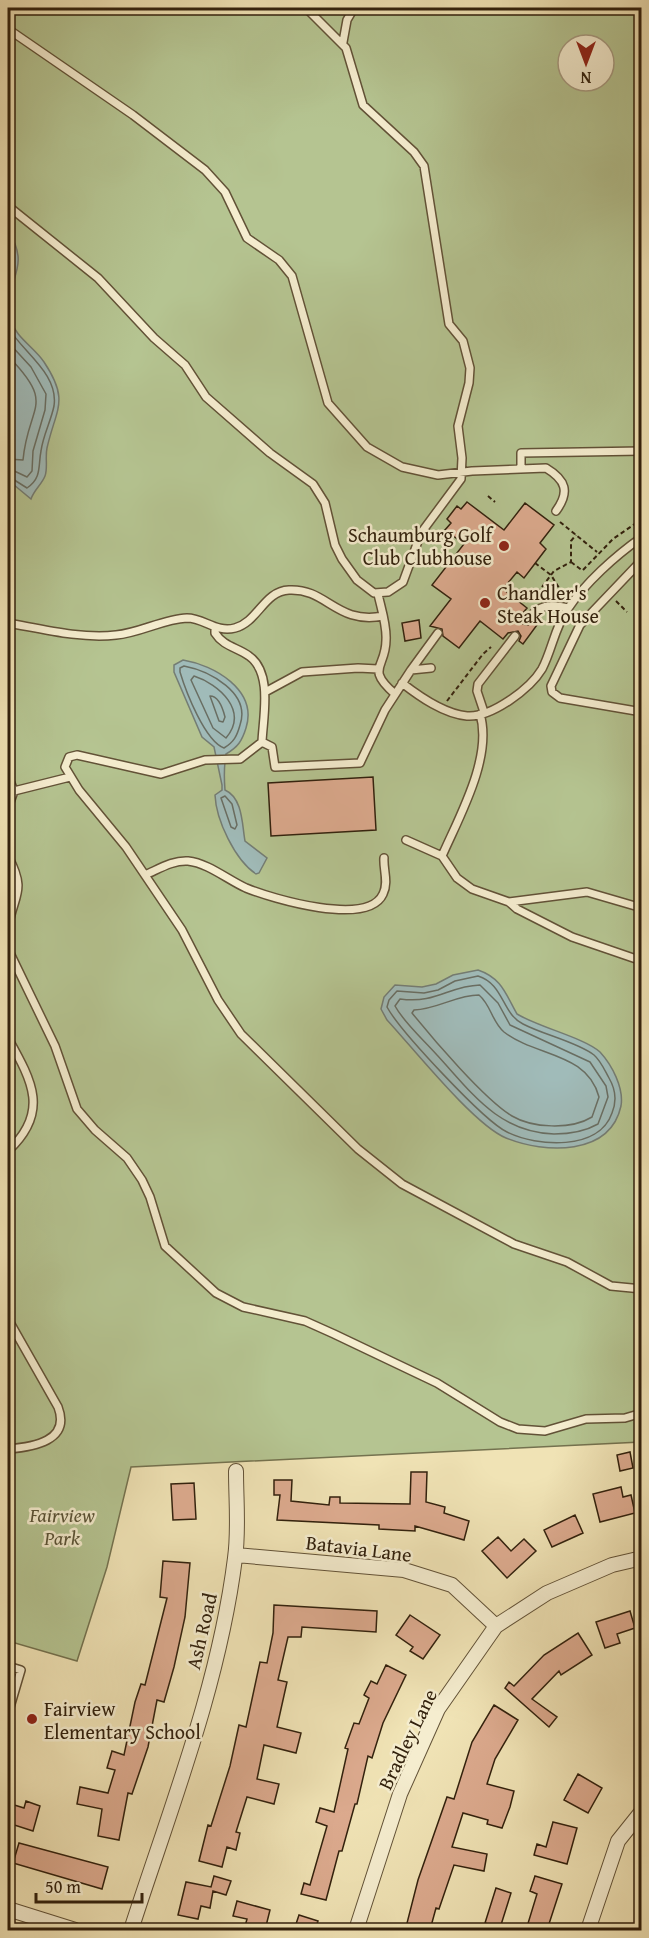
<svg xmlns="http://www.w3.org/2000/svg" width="649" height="1938" viewBox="0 0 649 1938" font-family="'Gentium Book Plus',serif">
<rect width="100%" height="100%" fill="#f0e3b5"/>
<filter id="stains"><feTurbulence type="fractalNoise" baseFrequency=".00333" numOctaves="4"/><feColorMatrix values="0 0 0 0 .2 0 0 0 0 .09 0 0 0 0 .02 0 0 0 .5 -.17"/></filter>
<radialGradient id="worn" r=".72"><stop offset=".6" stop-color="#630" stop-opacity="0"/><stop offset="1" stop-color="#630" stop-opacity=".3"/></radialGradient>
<path fill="#b5c491" stroke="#74724f" stroke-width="1.5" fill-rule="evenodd" d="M8,8H642L641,1442L131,1467L107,1567L77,1661L8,1641ZM568,45H604V81H568Z"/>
<path fill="#a0bbb9" stroke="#747d74" stroke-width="1.5" d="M8,231C34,270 1,282 10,319C16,338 34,347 44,362C70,401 56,408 47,448C45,457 48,468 45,476C42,484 34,490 31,499L8,480Z
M183,660C214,665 258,690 246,728C242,741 238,747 226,754C224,766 224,778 225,790C243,798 242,825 245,841L267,858L259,873L256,874C235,860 216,820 215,795L222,790V785L214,747L202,737L174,672V665Z
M478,970C502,978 506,995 517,1014C538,1027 585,1038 600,1052C612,1065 624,1088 621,1106C610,1156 545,1154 506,1138C474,1125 413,1048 387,1020L381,1009L384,997L395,985L422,987L436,984L453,975Z"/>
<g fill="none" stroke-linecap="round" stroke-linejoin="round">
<path stroke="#696e63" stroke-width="1.5" d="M8,327C21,351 59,373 54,406C51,421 43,435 41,451C38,466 42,478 27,488L8,476
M8,342L31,367L46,394L45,410L33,451L32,471L27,477L8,468
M8,356C57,406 28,404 23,460L8,459
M184,666C210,671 251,693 240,725C237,736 234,742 224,748C205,741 186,692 180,672V668Z
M194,676C219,684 249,711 226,738L213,728L191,680Z
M210,696C219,696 223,709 225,717L223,722L219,721Z
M225,796L232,804L237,825L235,829L231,827L221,798Z
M478,976C504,984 502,1014 523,1024C544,1035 577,1042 594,1055C601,1061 605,1071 609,1078C616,1090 617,1101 612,1113C599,1151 537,1147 507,1132C484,1121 400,1031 387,1007L389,1000L397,991L424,993L438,990L455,981Z
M480,985L498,1003L510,1025L590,1062L606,1086L608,1097L598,1124C584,1132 570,1134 554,1134C498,1132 472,1093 437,1055C423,1039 405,1024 395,1006L400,999C437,1004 448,986 480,985Z
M479,995C491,1005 492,1022 504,1032C536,1057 587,1052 599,1097L592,1117C571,1130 532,1128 512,1116C485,1100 433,1039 412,1013L414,1010C438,1009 456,995 479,995Z"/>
</g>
<path fill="#dcaa8e" stroke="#32210d" stroke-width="1.5" d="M467,502L504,530L525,503L554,525L540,543L546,549L524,578L517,572L503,589L527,608L522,614L523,624L528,625L533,622L537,625L523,644L519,641L521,636L518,631L508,633L503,639L480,621L459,648L443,636L442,629L430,626L451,599L432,585L464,544L445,530L451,523L447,519L457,506L461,509Z
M419,620L421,638L405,641L402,623Z
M373,777L376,830L271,836L268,783Z
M630,1452L633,1468L620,1471L617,1455Z
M411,1472H427L426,1502L445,1507L444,1513L469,1521L464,1540L415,1526V1531L379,1529V1525L277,1520L280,1495H274V1480H292L291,1501L329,1505L330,1497H340V1503L410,1504Z
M194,1483L196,1519L173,1520L171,1484Z
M621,1487L623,1497L631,1495L635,1513L600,1522L593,1494Z
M575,1515L583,1533L552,1547L544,1530Z
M498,1537L511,1551L524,1539L536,1551L507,1578L482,1551Z
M163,1561L190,1563L185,1617L174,1667L164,1702L157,1700L148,1747L132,1794L128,1793L119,1840L98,1836L102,1809L77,1804L80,1787L108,1793L115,1770L107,1768L112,1751L124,1755L135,1702L141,1684L145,1685L167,1598L160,1597Z
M274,1605L377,1611L376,1632L302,1627L301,1637H288L278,1680L287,1682L277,1727L301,1733L296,1753L264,1745L257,1779L279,1784L274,1804L247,1797L236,1832L240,1833L236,1850L227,1847L222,1867L199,1861L208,1825L211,1826L230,1766L239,1725L246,1727L260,1662L267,1663L273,1633Z
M630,1611L635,1628L617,1634L620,1643L605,1648L596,1622Z
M410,1615L440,1635L423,1659L410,1651L413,1647L396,1635Z
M578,1633L592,1655L561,1675L559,1671L532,1699L557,1717L549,1727L505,1688L509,1682L514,1686L544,1655Z
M386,1665L406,1675L383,1723L372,1758L368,1756L357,1804H355L342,1851H339L326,1900L301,1894L304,1883L310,1885L327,1826L316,1822L320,1808L334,1812L348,1749L345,1748L354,1723L359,1724L369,1698L364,1695L371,1681L377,1684Z
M494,1705L518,1720L495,1759L487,1784L514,1791L510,1807L502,1828L487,1824L488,1820L463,1813L452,1847L487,1854L484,1871L454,1865L439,1909L436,1908L430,1930L406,1927L418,1880L447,1797L454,1799L472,1742Z
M578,1774L602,1788L588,1813L564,1800Z
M26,1801L40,1806L33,1831L8,1823V1803L24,1808Z
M553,1822L577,1828L567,1864L534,1855L537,1844L546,1847Z
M19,1843L108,1867L102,1889L13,1863Z
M214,1876L231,1881L226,1895L213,1891L210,1908L201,1906L198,1919L178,1915L186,1882L211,1887Z
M535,1876L562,1884L547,1930H526L537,1894L530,1891Z
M496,1888L511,1893L500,1928L485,1923Z
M237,1901L270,1910L265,1930H244L247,1919L233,1916Z
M299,1915L318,1921L315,1930H294Z"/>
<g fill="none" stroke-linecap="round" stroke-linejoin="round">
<g stroke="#625237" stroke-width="10">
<path id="lane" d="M8,29L133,115L205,170L225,192L247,238L279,260L292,276L328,403L367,447L402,467L438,475L472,471L546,468C566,480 570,492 556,511
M343,42L347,20L354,8
M8,206L98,278L154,338L185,365L206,397L270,453L313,484L325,503L335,545L342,559L357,580L374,593L388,592L403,582L421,533L461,479L462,458L458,426L469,383L470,368L463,341L449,324L424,166L414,152L363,105L346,48L306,8
M521,468V453L642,451
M642,560L580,625L551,686L552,692L560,698L642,712
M378,594C381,608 387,625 386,640C386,668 365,668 395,694
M527,620C539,604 550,604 568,608
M8,623C42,629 81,639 116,635C140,633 163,619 187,618C204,618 216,633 235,628C258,622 264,591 289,590C327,588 336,625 383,616
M215,628V633C224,647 237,647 249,656C273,673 263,717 262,742
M411,670L438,633
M402,683C420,697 444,714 467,716C491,718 530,689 542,669C552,650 555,627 567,610C585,583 615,556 642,537
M267,691L302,672L358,668L378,669
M484,712L477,691L478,684L515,636
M262,742L240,759L205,760L161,774L77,755L69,757L65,767L79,790L126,847L182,930L218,1000L241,1034L358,1149L402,1184L514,1244L567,1262L611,1286L642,1289
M262,742L272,747L275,767L360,763L385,710L411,670L431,668
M8,776L14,791L8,808
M14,791L70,777
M406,840L442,856L457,878L472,889L509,902L517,909L572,937L642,961
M8,856C27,892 14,893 8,928
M442,856C459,817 493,757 480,714
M145,875C159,869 173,860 188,861C208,863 228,880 246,888C273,899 368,927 383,894C389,882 383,869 384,858
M509,902L587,892L642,908
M8,949L55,1046L77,1109L95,1130L127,1158L142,1180L150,1197L165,1246L216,1293L243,1307L305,1321L334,1334L437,1383L500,1422L518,1429L545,1431L586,1419L625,1418L642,1413
M8,1038C32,1081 50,1112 8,1151
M8,1319L58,1407C71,1441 33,1447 8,1449
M8,1666L21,1670L8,1714"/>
</g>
<g stroke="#625237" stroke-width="16">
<path id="street" d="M236,1555L404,1570L452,1585L496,1626
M8,1909L75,1930
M131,1930C170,1809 219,1686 235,1558C239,1530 236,1500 236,1471
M356,1930L400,1794L438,1709L496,1626L547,1593L612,1565L642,1558
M588,1930L618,1841L642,1811"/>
</g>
<path stroke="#32210d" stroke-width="2" stroke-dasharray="4.5 3" stroke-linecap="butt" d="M488,496L495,502
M560,522L597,552
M571,562L583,571
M535,563L551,575L564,596
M583,570L613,539L642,519
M533,599L554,571L571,562V541L576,535
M616,601L627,612
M447,701L483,654L491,647"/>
<use href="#lane" stroke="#f5edcf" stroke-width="7"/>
<use href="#street" stroke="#f5edcf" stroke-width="14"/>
</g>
<g fill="#8f2418" stroke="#f5edcf" stroke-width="2">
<circle cx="504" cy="546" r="6"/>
<circle cx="485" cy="603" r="6"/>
<circle cx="32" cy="1719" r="6"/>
</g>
<g text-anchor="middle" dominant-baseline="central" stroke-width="5" stroke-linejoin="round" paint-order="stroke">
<g font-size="20" fill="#32210d" stroke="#f5edcf" text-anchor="start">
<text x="492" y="534" text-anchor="end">Schaumburg Golf<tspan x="492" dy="23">Club Clubhouse</tspan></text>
<text x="497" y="592">Chandler's<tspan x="497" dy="23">Steak House</tspan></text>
<text x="44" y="1708">Fairview<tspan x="44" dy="23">Elementary School</tspan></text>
</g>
<g font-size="20" font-style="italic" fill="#595235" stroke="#f5edcf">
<text x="62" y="1514">Fairview<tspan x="62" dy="23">Park</tspan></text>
</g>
<g font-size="20" fill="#32210d" stroke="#f5edcf">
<text transform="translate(359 1548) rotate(7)">Batavia Lane</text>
<text transform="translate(201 1631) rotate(-77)">Ash Road</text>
<text transform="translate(407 1739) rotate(-64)">Bradley Lane</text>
</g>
</g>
<rect width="649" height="1938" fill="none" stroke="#f0e3b5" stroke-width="30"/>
<rect x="9" y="9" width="631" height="1920" fill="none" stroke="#32210d" stroke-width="3"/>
<rect x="15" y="15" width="619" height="1908" fill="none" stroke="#32210d" stroke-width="1.5"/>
<g transform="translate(586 63) rotate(180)"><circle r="28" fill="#f5edcf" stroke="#a79b81" stroke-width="1.5"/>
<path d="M0-4.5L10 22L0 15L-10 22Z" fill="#8f2418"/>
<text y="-9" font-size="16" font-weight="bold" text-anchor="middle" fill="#32210d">N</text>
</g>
<path d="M36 1893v9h106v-9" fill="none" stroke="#32210d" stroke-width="3"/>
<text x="45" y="1893" font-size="18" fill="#32210d" stroke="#f5edcf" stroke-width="4.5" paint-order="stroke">50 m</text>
<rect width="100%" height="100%" filter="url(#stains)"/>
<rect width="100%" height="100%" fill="url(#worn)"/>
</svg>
